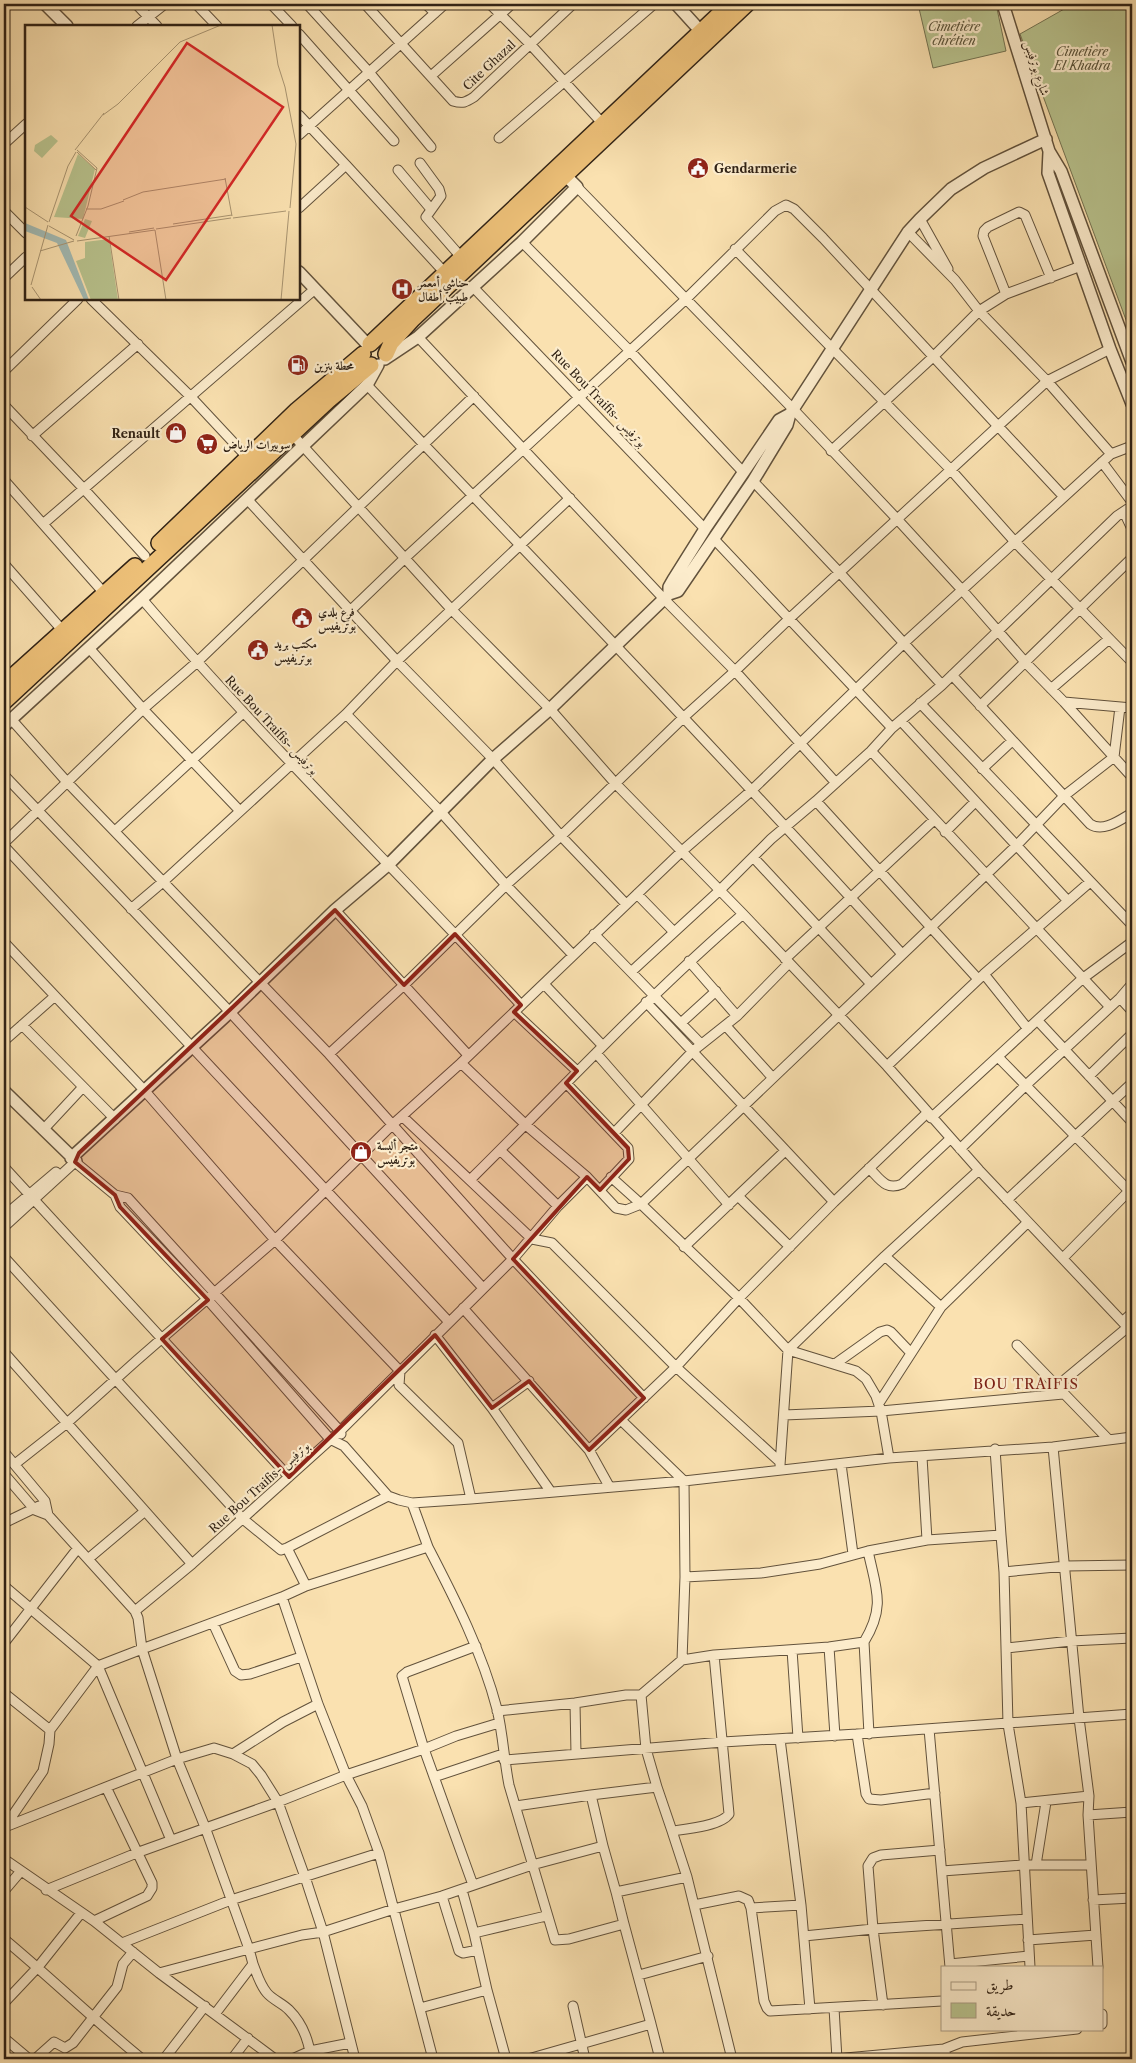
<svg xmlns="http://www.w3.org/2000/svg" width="1136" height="2063" viewBox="0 0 1136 2063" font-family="'Libre Caslon Text',Amiri,serif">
<rect width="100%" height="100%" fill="#fae1b0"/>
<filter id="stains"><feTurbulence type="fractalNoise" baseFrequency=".004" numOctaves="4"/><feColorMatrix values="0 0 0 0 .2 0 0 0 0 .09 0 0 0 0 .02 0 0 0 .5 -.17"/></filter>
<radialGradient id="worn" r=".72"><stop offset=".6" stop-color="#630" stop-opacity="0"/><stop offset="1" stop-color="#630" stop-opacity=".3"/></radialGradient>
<path fill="#b9c48f" stroke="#747352" d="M918,4H996L1006,51L933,68Z
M1073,4H1132V336L1020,34Z"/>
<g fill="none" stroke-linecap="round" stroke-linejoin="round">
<g stroke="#62523c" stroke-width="11">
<path id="minor" d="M136,4L157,26
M196,4L217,26
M271,4L292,26
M307,4L369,72L431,147
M365,4L453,101C463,104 466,102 474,97L573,4
M426,4L435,13
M490,4L530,44L603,124
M4,8L8,4
M137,26L165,4
M299,34L394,141
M431,76L512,4
M299,115L346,165L299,208
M299,135L445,4
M499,138L654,4
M4,144L26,124
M420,163L439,189L441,196L426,217L461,257
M346,165L445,273
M398,170L430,208
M577,187L793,409L897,519L963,591L1025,662L1064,702L1132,777
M4,211L26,233
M920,219L948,269
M908,232L955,280L979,311L1047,381L1111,454
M522,242L630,351L743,472
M735,249L951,470L1016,543L1132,662
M4,278L26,257
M473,287L705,529
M1006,294L983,236L984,231L988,227L1019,212L1025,215L1051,278
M91,299L190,396L247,457
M418,337L664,599L735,671L836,783
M4,371L78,299
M367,385C547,573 727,761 902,954
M4,405L83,488L145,556
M292,434L451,609L550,709L615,783L743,914L887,1066L979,1170L1132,1332
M32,436L138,344
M831,451L933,357L979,311L1006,294L1081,266
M1102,462L1132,502
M4,480L104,593
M753,481L840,573L942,685
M247,499L397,661L493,759L561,836L626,904
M1124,512L1132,529
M43,524L315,289
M714,539L892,728
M4,564L63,631
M142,599C263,740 396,869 521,1005
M350,611L405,558L685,300L775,211L786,205L794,209L823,238L1064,497
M89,648L143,709L240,811
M952,675L1090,824C1103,833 1120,820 1132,813
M1051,689L1109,639
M1064,702L1132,708
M920,703L1132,925
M980,706L1132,558
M346,714L440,811L506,885L573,955
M11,719L67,782L329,1054L513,1259L644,1398
M901,721L1068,901
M871,751L1110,1007
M982,769L1012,741
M4,775L230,1012L483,1288
M816,801L978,979
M115,831L243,713
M945,832L975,802
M4,843L143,709L196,663L474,396
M4,846L449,1322
M753,857L871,984
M637,894L674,932
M131,909L164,881L346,714L397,661L570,498
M335,910L468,1055
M594,934L631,972
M4,942L144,1090L275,1240L400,1371
M785,959L934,820
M984,974L1028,1029
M544,984L602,1045
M1120,998L1132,1011
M646,1002L834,1202
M514,1012L577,1071
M737,1016L789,963
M1038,1021L1132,1122
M681,1023L716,991
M22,1025L115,1119
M726,1026L772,1077
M4,1041L55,996
M701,1044L631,972L720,890L771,839L816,801L871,751L892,728L942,685L1117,516L1132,506
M596,1053L729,1205
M329,1054L404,985L506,885L561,836L684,717L735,671L790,618L1047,381L1110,349
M999,1058L1132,1194
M461,1063L526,1125L587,1177L616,1208L626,1210L641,1204L1016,846L1064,796L1114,757L1120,707
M887,1066L984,974L1090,882
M1089,1076L1132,1034
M566,1083L628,1148L629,1159L600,1190
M402,1116L532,1239L552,1243L676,1367L780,1462
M931,1118L1082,979L1132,942
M43,1130L83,1087
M614,1133L693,1051L737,1016L689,961
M960,1149L1026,1085L1120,998L1132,984
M500,1150L558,1206
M4,1167L289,1477
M869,1168C880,1179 886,1191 902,1184L950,1139
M611,1177L641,1204L739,1298L788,1350L856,1371L866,1379L876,1396L881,1411L889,1458
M471,1179C561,1090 647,997 743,914
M115,1195L120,1207L208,1300L330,1439L344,1446L388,1496L399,1500L412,1503L471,1499L684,1481L889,1458L1053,1447L1132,1437
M738,1196L790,1247
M1007,1200L1132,1083
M4,1216L56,1172
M4,1227L75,1162L115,1195L128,1198L340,1431L341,1434
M684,1247L785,1151
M885,1256L941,1307
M4,1257L243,1519L281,1550L287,1548L388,1496
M1063,1258L1129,1191
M463,1308L589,1450L609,1486
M1123,1321L1132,1313
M435,1335L492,1408L529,1381
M1017,1345L1108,1439
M788,1350L885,1256L979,1170
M4,1352L192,1564
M835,1364L880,1332L887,1330L891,1332L911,1353
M400,1371L399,1385L458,1443L471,1499
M1056,1387L1128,1327
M879,1403L941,1307L1028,1222
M492,1408L551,1492
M784,1415L881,1411L1063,1394
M622,1421L684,1481L685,1577L682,1660
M1053,1447L1079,1718L1089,1796L1088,1815L1132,1812
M589,1450L676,1367L739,1298L834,1202L927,1113
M4,1452L45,1501L48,1515
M922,1457L927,1540
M15,1464L67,1423L136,1361L275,1240L392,1125L461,1063L681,852L751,791L904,643L1111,454L1132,446
M841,1464L853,1554
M780,1465L788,1350
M4,1474L35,1510L48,1515L135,1611L138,1618L142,1649L98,1666L50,1730L49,1744L43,1771L4,1828
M4,1523L39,1506
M1001,1535L1004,1572L1008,1724L1021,1803L1089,1796
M428,1547C455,1599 482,1652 497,1709C503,1734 504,1760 509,1785L555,1940L569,1939L624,1924L616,1892
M287,1548L306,1586L428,1547L412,1503
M868,1551L927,1540L1001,1535L995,1449
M88,1559L145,1511
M1004,1572L1066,1566L1132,1565
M4,1586L98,1666L171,1840
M306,1586L282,1597L318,1704L346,1775L362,1806L379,1853L433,2059
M135,1611L192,1564L340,1431L513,1259L558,1206L587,1177
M213,1623L235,1671L241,1675L250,1674L301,1657
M864,1642L869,1734
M4,1643L78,1548
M829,1647L835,1736
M1007,1648L1071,1641L1132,1638
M792,1650L798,1738
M4,1693L50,1730
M575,1703L576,1754
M497,1711L575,1703L626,1695H641L682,1660L714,1655L829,1647L864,1642C886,1606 876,1589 868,1551L820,1564L761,1573L685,1577
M929,1729L950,1967
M857,1734L866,1794L869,1799L881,1800L935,1793
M780,1739L801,1905L810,2009
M233,1754L283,1722L318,1704
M504,1760L723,1742L857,1734L1132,1714
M434,1777L503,1754
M657,1787L672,1831C687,1829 721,1826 729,1814L714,1655
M591,1795L657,1787L646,1749L641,1695
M1021,1803L1030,1967
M1088,1815L1098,1967
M5,1827L177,1759L214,1748L233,1754L252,1764L261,1775L278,1802L305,1877L323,1932L355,2059
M603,1846L616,1892L687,1877L672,1831
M4,1859L94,1921L159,1973L275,2059
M1036,1865L1046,1802
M942,1871L1023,1865H1090
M687,1877L732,2059
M473,1885L424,1749L402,1676L407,1672L476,1646
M46,1890L139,1852L278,1802L346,1775L424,1749L456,1736L499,1723
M462,1890L474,1933L546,1916
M4,1891L21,1871
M442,1896L459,1951L463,1953L478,1950
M1093,1900L1132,1898
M694,1905L739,1896L748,1900L751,1908L764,2001L767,2008L770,2011L942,2001
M751,1908L801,1905
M94,1921L147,1896L152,1888V1883L106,1787
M474,1933L487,1990L506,2059
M804,1936L873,1929L1027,1919
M4,1939C51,1978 94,2020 142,2059
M1028,1940L1096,1935
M122,1943L231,1900L379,1853
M253,1964C257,1974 260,1985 267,1993C273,2000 282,2003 289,2010C302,2023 309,2041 311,2059
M950,1964L1029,1956
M159,1973L249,1949L205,1827L177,1759L142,1649L282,1597
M639,1975L708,1956
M4,2003L38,1967L81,1913
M883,2005L873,1929L868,1866L873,1858L881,1855L940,1850
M573,2006L585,2059
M420,2008L487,1990
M834,2008L837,2059
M215,2014L253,1964L249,1949L302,1935L323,1932L394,1909L442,1896L532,1865L603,1846L591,1795L516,1806
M1102,2014V2024
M651,2024L660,2059
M4,2038L29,2059
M944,2049L962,2042L1077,2029
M35,2059L54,2042L65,2048L73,2043L117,1987L123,1964L133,1952
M164,2059L205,2006
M232,2059L248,2038
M292,2059L310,2051L350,2043
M528,2059L651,2024L624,1924
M835,2059L944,2049L947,2059
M1128,2059L1132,2058"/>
</g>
<g stroke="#62523c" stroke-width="14">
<path id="tertiary" d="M45,4L67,26
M676,4L705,36
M1003,4L1049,151L1061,171L1132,362
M1049,152L1048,173L1110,349L1132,404
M299,272L368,345
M385,359L418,337L522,242L577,187L565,175
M669,594V587L673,580L705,529L779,420L790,414
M4,726L142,599L367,385L378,365
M4,1091L76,1161
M71,1158L230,1012L335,910L389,864L493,759L550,709L669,594L678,591L753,481L787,425L790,414L908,232L920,219L951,189L984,168L1046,139"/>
</g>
<g stroke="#302215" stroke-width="18">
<path id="trunk" d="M370,344L730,4
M386,354L391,343L413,319L747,4
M159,543L297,410L363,354
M4,684L135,566
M4,702L329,400L371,365"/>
</g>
<use href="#minor" stroke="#fceccc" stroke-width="9"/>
<use href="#tertiary" stroke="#fceccc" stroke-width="11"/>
<use href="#trunk" stroke="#edc078" stroke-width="15"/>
</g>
<path fill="#8f2418" fill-opacity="0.2" stroke="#8f2418" stroke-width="4" stroke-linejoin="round" d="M335,910L404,985L455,934L521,1005L514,1012L577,1071L566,1083L628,1148L629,1159L600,1190L587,1177L513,1259L644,1398L589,1450L529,1381L492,1408L435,1335L289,1477L162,1339L208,1300L120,1207L115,1195L75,1162L79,1153Z"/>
<defs>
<g id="civic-disc" transform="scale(1.125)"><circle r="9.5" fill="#8f2418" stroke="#fceccc"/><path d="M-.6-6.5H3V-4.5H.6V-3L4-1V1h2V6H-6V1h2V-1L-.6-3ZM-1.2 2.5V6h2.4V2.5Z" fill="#fff"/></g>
<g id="hospital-disc" transform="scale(1.125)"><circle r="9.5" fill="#8f2418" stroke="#fceccc"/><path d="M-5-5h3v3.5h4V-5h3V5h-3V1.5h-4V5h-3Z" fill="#fff"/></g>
<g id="fuel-disc" transform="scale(1.125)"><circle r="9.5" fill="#8f2418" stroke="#fceccc"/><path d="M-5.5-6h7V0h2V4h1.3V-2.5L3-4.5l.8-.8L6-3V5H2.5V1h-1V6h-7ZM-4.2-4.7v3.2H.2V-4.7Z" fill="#fff"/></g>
<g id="shop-disc" transform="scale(1.125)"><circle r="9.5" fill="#8f2418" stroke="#fceccc"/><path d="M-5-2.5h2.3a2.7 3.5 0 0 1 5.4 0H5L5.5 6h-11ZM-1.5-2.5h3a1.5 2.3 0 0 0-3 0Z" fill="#fff"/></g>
<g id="supermarket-disc" transform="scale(1.125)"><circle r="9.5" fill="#8f2418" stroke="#fceccc"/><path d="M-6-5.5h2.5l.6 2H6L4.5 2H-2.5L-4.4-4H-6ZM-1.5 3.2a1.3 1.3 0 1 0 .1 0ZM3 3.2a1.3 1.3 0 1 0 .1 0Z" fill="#fff"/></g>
</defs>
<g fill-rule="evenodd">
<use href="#civic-disc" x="698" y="168"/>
<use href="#hospital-disc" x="402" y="289"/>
<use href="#fuel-disc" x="298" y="365"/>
<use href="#shop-disc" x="176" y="433"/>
<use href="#supermarket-disc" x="207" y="444"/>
<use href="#civic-disc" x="302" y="618"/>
<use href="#civic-disc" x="258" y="650"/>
<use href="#shop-disc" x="361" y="1152"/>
</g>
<g text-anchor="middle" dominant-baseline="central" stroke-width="4.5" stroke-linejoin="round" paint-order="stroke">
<g font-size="12" font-style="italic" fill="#59533a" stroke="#fceccc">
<text x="954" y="26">Cimetière<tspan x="954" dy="14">chrétien</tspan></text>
<text x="1082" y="51">Cimetière<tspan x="1082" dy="14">El Khadra</tspan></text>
</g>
<g font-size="12" fill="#302215" stroke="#fceccc">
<text transform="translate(489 65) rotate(-43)">Cite Ghazal</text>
<text transform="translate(1037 68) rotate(72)">شارع بوترفيس</text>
<text transform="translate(599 398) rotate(46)">Rue Bou Traifis- بوترفيس</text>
<text transform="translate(272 725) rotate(47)">Rue Bou Traifis- بوترفيس</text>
<text transform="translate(259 1487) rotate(-42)">Rue Bou Traifis- بوترفيس</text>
</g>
<g font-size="12" font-weight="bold" fill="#302215" stroke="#fceccc" text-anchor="start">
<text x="714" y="168">Gendarmerie</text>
<text x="418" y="282">حناشي أمعمر<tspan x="418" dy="14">طبيب أطفال</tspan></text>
<text x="314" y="365">محطة بنزين</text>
<text x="160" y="433" text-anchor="end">Renault</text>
<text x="223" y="444">سوبيرات الرياض</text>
<text x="318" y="611">فرع بلدي<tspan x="318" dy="14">بوتريفيس</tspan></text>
<text x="274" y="643">مكتب بريد<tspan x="274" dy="14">بوتريفيس</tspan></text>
<text x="377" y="1145">متجر ألبسة<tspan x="377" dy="14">بوتريفيس</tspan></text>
</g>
<g font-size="14" letter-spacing="1" fill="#7a1f14" stroke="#fceccc">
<text x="1026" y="1384">BOU TRAIFIS</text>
</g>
</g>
<g transform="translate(25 25)">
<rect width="275" height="275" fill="#fae1b0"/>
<path d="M26,110L33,116L17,133L9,126L10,120ZM53,129L70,144L58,194L29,192ZM60,194L67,196L60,213L53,211ZM84,214L93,275H66L51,236L60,233V217Z" fill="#b9c48f"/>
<path d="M0,198L41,215L64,275H59L32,218L0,206Z" fill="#a2bbb5"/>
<path fill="none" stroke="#a99572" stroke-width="1" d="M247,0L253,40L260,62L271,119L265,183M78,90L93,79L155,17L196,0M50,125L79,88M52,127L71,145M200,153L207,191M98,175L118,167L201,154M0,182L23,197M61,184H76L99,176M208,193L261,186M24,197L43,141L51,127M148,199L207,190M24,201L49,215M131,204L206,193M130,205L141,275M104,207L129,203M51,211L63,181L72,143L52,125M84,211L94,275M52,216L130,205M15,226L49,216M6,260L23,200M7,262L16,275M256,275L264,186"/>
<path fill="#d62828" fill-opacity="0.15" stroke="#d62828" stroke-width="2.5" d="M162,18L258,82L141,255L46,191Z"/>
<rect width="275" height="275" fill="none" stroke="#302215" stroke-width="2.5"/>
</g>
<rect width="1136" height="2063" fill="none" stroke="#fae1b0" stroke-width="20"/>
<rect x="5" y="5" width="1126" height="2053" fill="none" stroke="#302215" stroke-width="2.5"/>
<rect x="10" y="10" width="1116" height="2043" fill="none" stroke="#302215"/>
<rect x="941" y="1966" width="162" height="65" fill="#fceccc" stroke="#aa9b83"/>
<rect x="951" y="1982" width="25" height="8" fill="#fceccc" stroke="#aa9b83"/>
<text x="986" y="1990" font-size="15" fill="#302215">طريق</text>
<rect x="951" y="2003" width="25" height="15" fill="#b9c48f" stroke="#aa9b83"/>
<text x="986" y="2016" font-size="15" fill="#302215">حديقة</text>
<rect width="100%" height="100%" filter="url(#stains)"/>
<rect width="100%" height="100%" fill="url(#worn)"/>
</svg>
